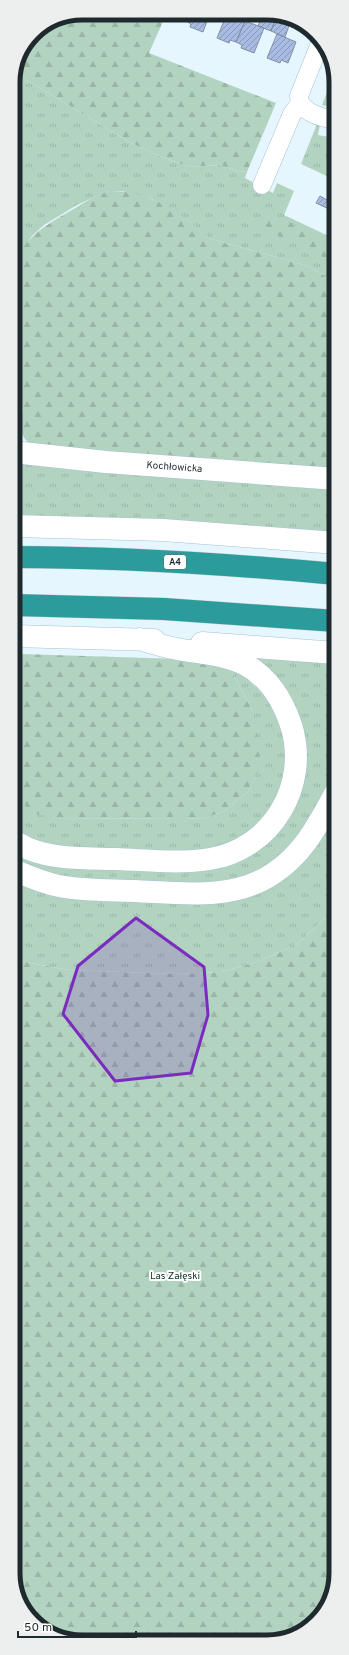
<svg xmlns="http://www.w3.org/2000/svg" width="349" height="1655" viewBox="0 0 349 1655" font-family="Overpass,sans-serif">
<defs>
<pattern id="grass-tufts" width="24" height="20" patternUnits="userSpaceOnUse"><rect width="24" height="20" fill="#b3d3c1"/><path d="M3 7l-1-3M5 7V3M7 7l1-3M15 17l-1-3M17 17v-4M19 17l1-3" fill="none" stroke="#9ab5a6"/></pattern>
<pattern id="forest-firs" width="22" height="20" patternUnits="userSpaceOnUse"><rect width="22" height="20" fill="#b3d3c1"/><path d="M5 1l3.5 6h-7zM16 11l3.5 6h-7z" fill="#9ab5a6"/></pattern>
<pattern id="building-hatch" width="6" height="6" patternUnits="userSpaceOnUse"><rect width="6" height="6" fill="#a8bce3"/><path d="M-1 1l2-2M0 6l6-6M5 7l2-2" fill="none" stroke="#8899b8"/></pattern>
</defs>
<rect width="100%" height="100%" fill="#e5f6ff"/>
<path fill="url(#grass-tufts)" d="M335,72V81L330,94L335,95V108L322,105Z
M15,74L40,88L131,143L157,155L189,167L220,165L237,171L247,172L245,178L273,193L277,183L294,191L284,215L335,239V282L310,267L297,263L211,239L201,232L189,221L152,199L122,191H108L77,205L44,225L31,237L13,268V78Z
M317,124H320L318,135L335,138V180L301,164Z
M13,460L336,488V534L13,517Z
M249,657L336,661V775L321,804L285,854L247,878L204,885L71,880L42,873L13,860V851L228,863L305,764Z
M230,669L243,675L262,692L271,704L284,734L286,758L282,784L270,810L250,832L219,847L183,853L66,847L35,840L13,829V793L19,800L55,818L184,819L206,818L224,811L247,793L258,772L253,711Z
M336,809V901L325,918L297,944L260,961L221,972L175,974L69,970L20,961L13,958V879L241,897Z"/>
<path fill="url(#forest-firs)" d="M165,17L149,53L276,103L247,172L237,171L220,165L189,167L157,155L131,143L40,88L15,74L33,33L56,18Z
M108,191C138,190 166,203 189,221C196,227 203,233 211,239L297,263L310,267L335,282L336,472L215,463L31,444C17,436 21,420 23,407H13L14,265C23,240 42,227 65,214C79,206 92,197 108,191Z
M274,218L285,219L317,238L335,243V264L306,247L271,233L266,229L268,221Z
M21,654L181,659L230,669L253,711L259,749L258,772L247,793L224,811L206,818L184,819L55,818L33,813L19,800L13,793V655Z
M336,901V1577L319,1619L276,1641H68L30,1619L14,1582L13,958L20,961L69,970L175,974L221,972L260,961L297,944L325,918Z"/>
<path fill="url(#building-hatch)" stroke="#848fa6" d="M277,15L271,31L258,26L262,16Z
M277,15L291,20L285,37L271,31Z
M209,16L203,32L190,27L191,24L186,21L188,17Z
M226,16H233L245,21L236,42L230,40L229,43L217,38Z
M165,17H188L186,21L179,19L178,22Z
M245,21L264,28L254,53L241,48L242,45L236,42Z
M277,34L296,42L288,63L281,60L280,63L267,58Z
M320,196L334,204L331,210L316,203Z
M14,412L21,413V417H14Z"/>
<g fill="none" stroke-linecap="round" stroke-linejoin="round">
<g stroke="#a6c2d0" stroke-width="19">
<path id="minor" d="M300,103C309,115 321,117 335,120
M262,185L292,114L300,103L299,96L321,41"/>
</g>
<g stroke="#a6c2d0" stroke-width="23">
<g id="tertiary">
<path id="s1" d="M13,452L106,462L336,479"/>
<path d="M13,526L163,530L336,543"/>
</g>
</g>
<g stroke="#a6c2d0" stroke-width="23">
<path id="secondary" d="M13,636L154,640
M202,643L336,653
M13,841C18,843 24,847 29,849C56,860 88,858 116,859C147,860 179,864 210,859C272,849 310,785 291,725C283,701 268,676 244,664C224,654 199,653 177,649C164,647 151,642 139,639
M13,870C28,876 43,883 59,886C84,891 110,890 135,891C180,893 234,901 274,873C305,852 318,824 336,792"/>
</g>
<g stroke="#d2d4d5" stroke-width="23">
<path id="motorway" d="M13,557C121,557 228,564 336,574
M13,605L164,609L336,621"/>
</g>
<use href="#minor" stroke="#fff" stroke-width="18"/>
<use href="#tertiary" stroke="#fff" stroke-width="22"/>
<use href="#secondary" stroke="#fff" stroke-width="22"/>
<use href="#motorway" stroke="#2b9c9b" stroke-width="22"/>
</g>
<path fill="#7b2cbf" fill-opacity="0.2" stroke="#7b2cbf" stroke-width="3" stroke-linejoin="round" d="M136,918L204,967L208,1015L191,1073L115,1081L63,1014L78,966Z"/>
<g text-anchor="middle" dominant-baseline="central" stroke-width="4" stroke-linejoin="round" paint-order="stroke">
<rect fill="#fff" stroke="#626a6d" stroke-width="1" x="164" y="555" width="22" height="14" rx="3"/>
<g font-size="9" font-weight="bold" fill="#1f2a2f">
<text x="175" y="562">A4</text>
</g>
<g font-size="10" fill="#1f2a2f" stroke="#fff">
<text stroke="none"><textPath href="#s1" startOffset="162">Kochłowicka</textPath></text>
</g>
<g font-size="10" fill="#0a3120" stroke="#fff">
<text x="175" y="1276">Las Załęski</text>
</g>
</g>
<path d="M0 0H349V1655H0ZM82 20H267A62 62 0 0 1 329 82V1573A62 62 0 0 1 267 1635H82A62 62 0 0 1 20 1573V82A62 62 0 0 1 82 20Z" fill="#edeeee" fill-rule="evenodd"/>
<path fill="none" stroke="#1f2a2f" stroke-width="5" d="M82 20H267A62 62 0 0 1 329 82V1573A62 62 0 0 1 267 1635H82A62 62 0 0 1 20 1573V82A62 62 0 0 1 82 20Z"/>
<path d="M18 1631v6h118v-6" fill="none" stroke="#1f2a2f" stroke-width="2"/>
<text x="24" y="1631" font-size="12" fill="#1f2a2f" stroke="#ffffff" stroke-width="3" paint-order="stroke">50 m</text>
</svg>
